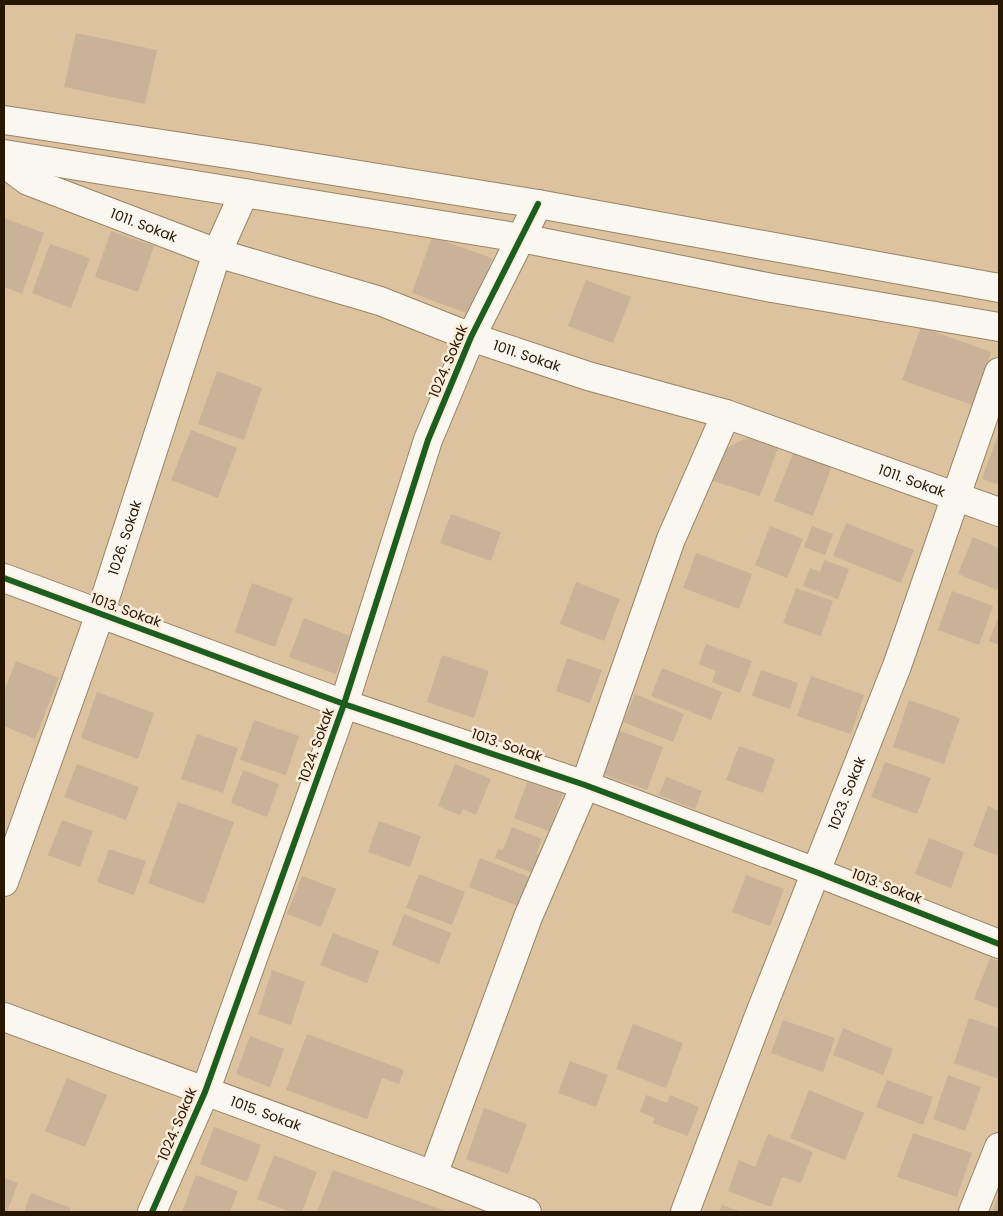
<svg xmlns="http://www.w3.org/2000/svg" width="1003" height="1216" viewBox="0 0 1003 1216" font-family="Poppins,sans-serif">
<rect width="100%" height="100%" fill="#dcc29e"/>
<path fill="#cab299" d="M76,33L157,50L145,104L64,87Z
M4,218L44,233L22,294L4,287Z
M111,231L154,246L138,292L95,277Z
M432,237L492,258L472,315L412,293Z
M50,244L90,258L71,308L32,293Z
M586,280L631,297L613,343L568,326Z
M921,327L991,352L972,405L902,380Z
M217,371L262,388L244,440L198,424Z
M191,430L237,448L218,498L171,480Z
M999,432V485L982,479Z
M748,437L778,448L760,496L713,481L723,450Z
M794,451L832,466L813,516L774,501Z
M451,514L501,532L491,561L440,543Z
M846,523L914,550L901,583L833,556Z
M770,526L803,539L787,578L755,565Z
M812,526L833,534L825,555L804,547Z
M973,537L999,548V585L997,590L958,574Z
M696,553L752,574L739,609L683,588Z
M824,560L849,569L838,599L803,586L810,568L820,572Z
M576,582L620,599L604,641L560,624Z
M252,583L293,598L275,647L235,632Z
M796,588L833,601L821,636L783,623Z
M952,591L993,606L979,645L938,630Z
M999,615V645L989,641Z
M304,618L350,636L336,674L289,657Z
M706,644L752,661L740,693L712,682L716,671L699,664Z
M442,655L489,671L474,718L427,702Z
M567,658L602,670L590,703L556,691Z
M16,661L59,678L35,739L4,726V692Z
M662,668L722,692L711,720L651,696Z
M761,670L798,683L790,709L752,696Z
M811,676L864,695L851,734L797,716Z
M97,692L154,713L138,759L81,738Z
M635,694L684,714L673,742L623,722Z
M909,700L960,718L944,764L893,747Z
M254,720L299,736L286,775L240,760Z
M618,730L663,747L647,790L602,774Z
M197,734L238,748L223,793L181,779Z
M739,746L775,759L763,793L726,780Z
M885,762L931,778L917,814L871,797Z
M77,764L139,787L126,820L64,797Z
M455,764L491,779L476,815L463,809L460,815L438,806Z
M243,770L279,784L267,817L231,803Z
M666,777L702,791L695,809L659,795Z
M528,780L563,793L549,831L514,818Z
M178,802L234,822L204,904L148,883Z
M988,806L999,811V856L973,846Z
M62,820L93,831L80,867L48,855Z
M379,821L421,836L410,867L368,852Z
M512,827L542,839L536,854L540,855L533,873L495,858L498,849L503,850Z
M929,838L964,852L951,888L915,874Z
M109,849L146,861L134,895L97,882Z
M480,858L532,878L520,907L469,887Z
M419,874L465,892L452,925L406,908Z
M746,875L784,889L770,926L732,912Z
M302,876L336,889L321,927L287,914Z
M404,914L451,933L439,964L392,945Z
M333,933L379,951L367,983L320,965Z
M990,958L999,961V1009L974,999Z
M272,970L305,982L291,1025L258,1014Z
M969,1018L999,1028V1079L954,1063Z
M783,1020L835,1038L823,1072L771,1053Z
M633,1024L683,1043L666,1088L616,1069Z
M843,1028L893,1049L883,1075L833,1055Z
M307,1034L404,1070L399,1084L382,1078L367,1119L286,1090Z
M250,1036L284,1049L270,1087L236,1074Z
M570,1061L608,1075L596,1107L558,1093Z
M948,1075L981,1087L965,1131L933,1119Z
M67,1078L107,1095L85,1147L45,1131Z
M887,1080L933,1097L923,1125L876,1107Z
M809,1090L864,1113L845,1160L790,1138Z
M646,1095L667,1103L670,1095L699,1107L688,1136L653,1123L655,1118L640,1112Z
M484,1108L527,1124L508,1174L466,1159Z
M214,1127L261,1145L247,1182L200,1164Z
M913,1133L972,1153L957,1197L897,1177Z
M768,1134L813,1152L801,1183L782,1177L771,1207L728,1191L739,1160L755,1167Z
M274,1155L317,1172L302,1212H290L257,1199Z
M333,1170L448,1212H317Z
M196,1175L238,1191L230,1212H182Z
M4,1178L18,1183L7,1212H4Z
M31,1193L71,1208L69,1212H24Z
M999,1193V1212H992Z
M722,1205L742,1212H719Z"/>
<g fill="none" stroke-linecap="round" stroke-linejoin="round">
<g stroke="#988466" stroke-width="30">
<g id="minor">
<path d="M4,120L248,157L538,204L999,288"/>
<path d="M4,154L521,238L772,288L999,327"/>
<path id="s1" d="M4,163L28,181L217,253L380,301L471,337L588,376L726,414L999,512"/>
<path d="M4,578L344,704L585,785L816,872L999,944"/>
<path id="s2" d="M4,882L100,614L217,253L244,193"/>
<path id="s3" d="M4,1017L433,1175L527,1212"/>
<path d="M433,1175L528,917L585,785L671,539L726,414"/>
<path d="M152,1212L205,1092L344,704L428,440L471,337L538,204"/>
<path id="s4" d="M685,1212L757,1021L897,666L999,372"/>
<path d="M973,1212L999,1147"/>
</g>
</g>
<use href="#minor" stroke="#faf6f0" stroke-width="28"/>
<g stroke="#fbedda" stroke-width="9">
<path id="cycleway" d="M4,578L344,704L585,785L816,872L999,944
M152,1212L205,1092L344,704L428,440L471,337L538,204"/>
</g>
<use href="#cycleway" stroke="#1b5e20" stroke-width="6"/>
</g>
<g text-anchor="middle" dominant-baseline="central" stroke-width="5" stroke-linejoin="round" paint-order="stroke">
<g font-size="14" fill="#271600" stroke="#fbedda">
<text stroke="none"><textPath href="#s1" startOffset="154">1011. Sokak</textPath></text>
<text stroke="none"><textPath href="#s1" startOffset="559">1011. Sokak</textPath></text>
<text transform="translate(448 361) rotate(-67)">1024. Sokak</text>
<text stroke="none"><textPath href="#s1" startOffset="964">1011. Sokak</textPath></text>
<text stroke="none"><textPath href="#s2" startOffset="365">1026. Sokak</textPath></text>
<text transform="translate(126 610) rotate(20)">1013. Sokak</text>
<text transform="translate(316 745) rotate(-70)">1024. Sokak</text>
<text transform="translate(507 745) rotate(19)">1013. Sokak</text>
<text stroke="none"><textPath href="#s4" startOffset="449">1023. Sokak</textPath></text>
<text transform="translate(887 886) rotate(21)">1013. Sokak</text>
<text stroke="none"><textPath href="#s3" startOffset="279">1015. Sokak</textPath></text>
<text transform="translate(177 1124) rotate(-67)">1024. Sokak</text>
</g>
</g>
<rect width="1003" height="1216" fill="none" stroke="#271600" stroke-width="10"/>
</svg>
